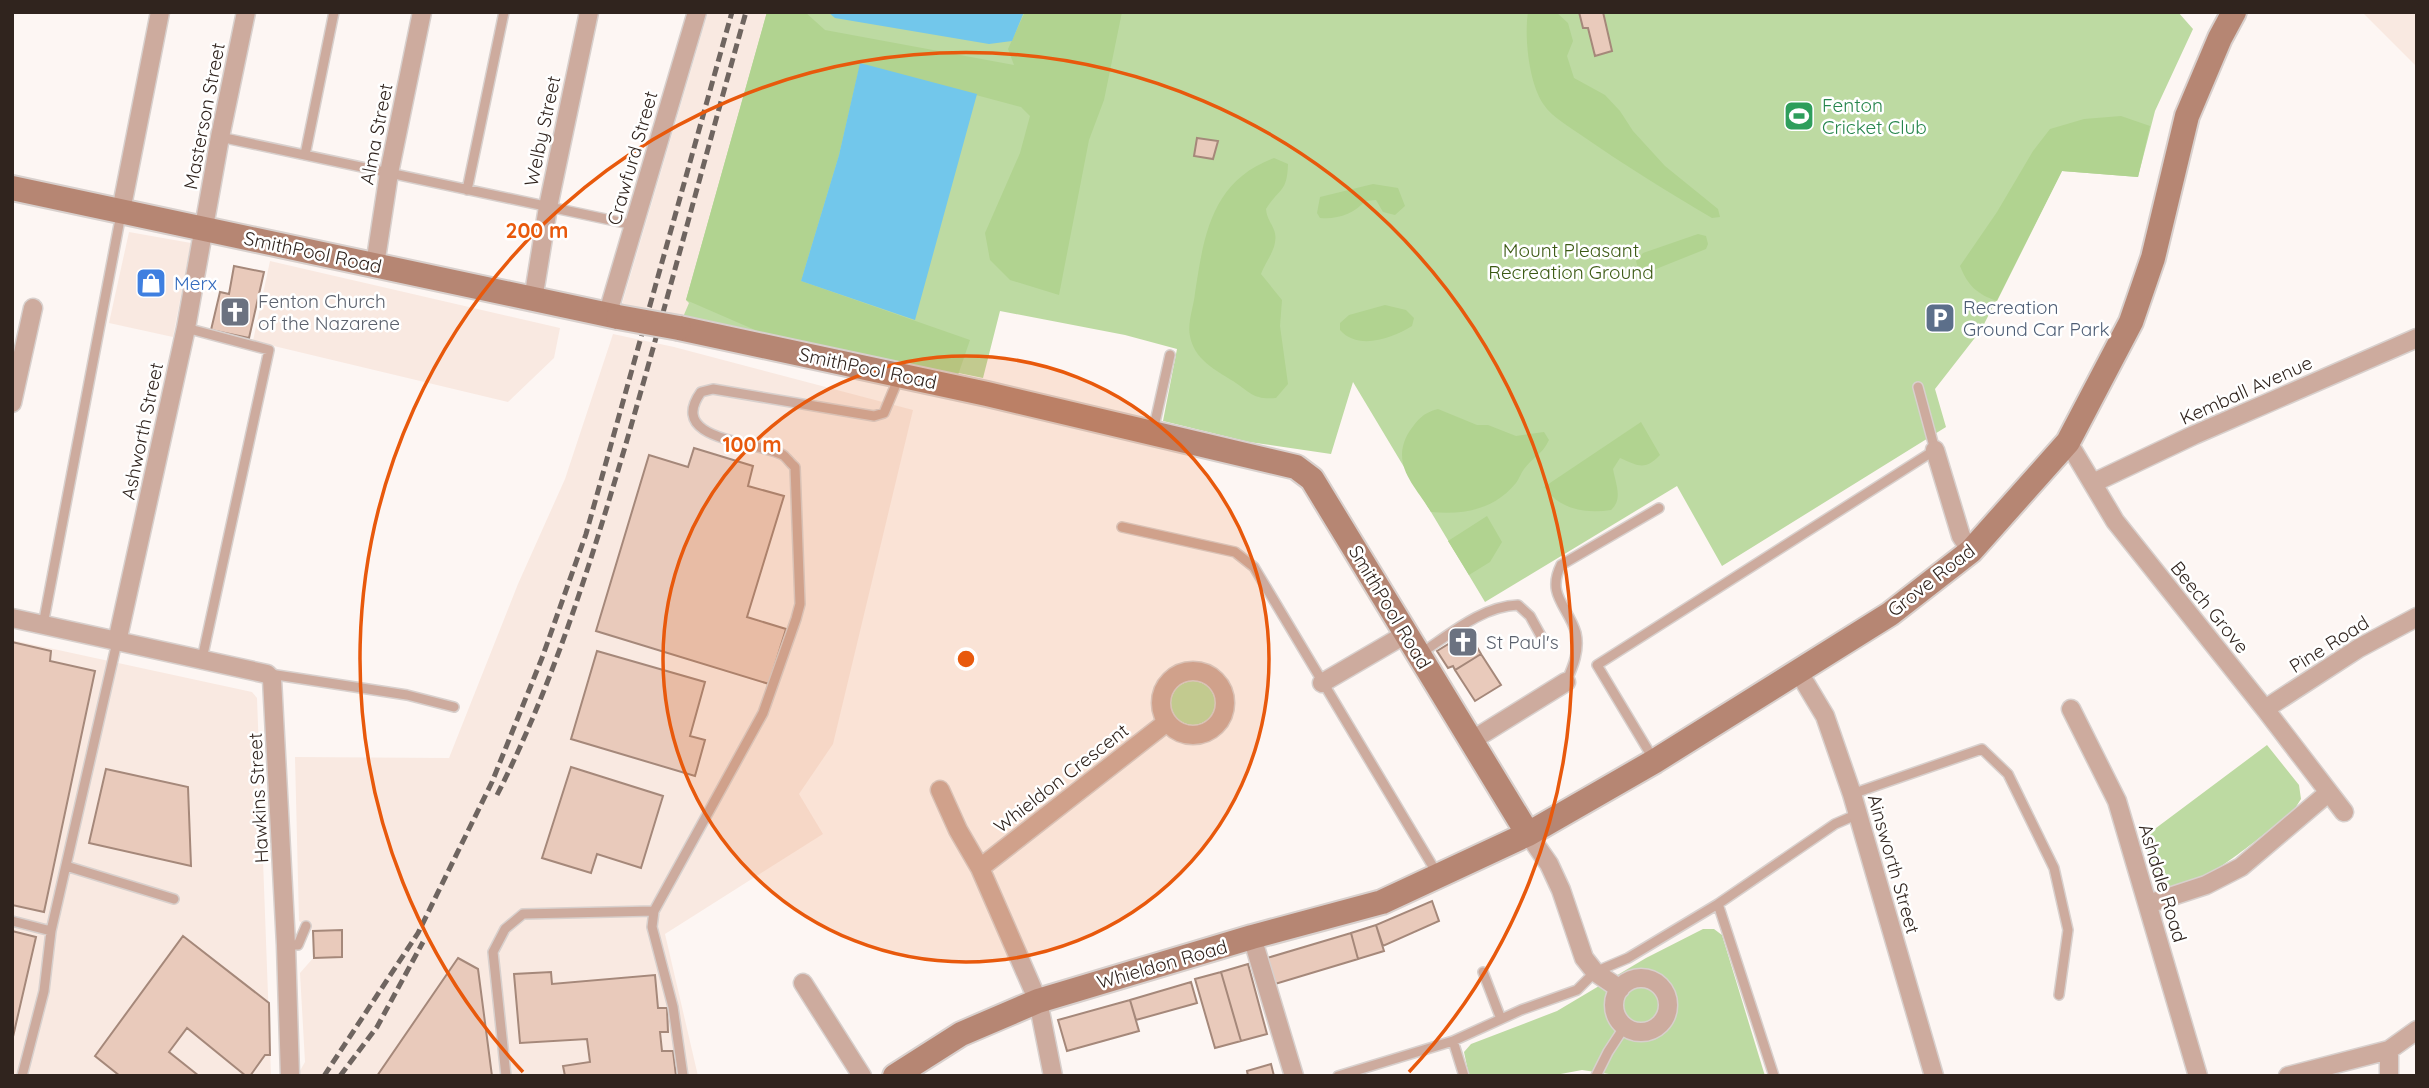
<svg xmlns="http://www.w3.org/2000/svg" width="2429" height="1088" viewBox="0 0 2429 1088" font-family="Quicksand,sans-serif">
<rect width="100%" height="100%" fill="#fdf6f3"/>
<path fill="#f9e9e1" d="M708,12H767L686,300L690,303L683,317L622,304Z
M2362,12H2417V67Z
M129,232L191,243L173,337L109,323Z
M270,261L560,328L554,358L508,402L253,341Z
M613,334L674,347L913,410L833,744L799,794L823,834L665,934L698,1076H297L305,1062L300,973L314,957L313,931L299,921L295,757L449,758L518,584L565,479Z
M12,640L252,692L257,698L271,1076H12Z"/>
<path fill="#bddaa2" d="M767,12H2178L2193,29L2155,111L2138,177L2062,171L1981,330L1935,389L1946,427L1722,566L1677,486L1485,602L1353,382L1331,454L1249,442L1163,421L1177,349L1125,335L1000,311L983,378L683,317L689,303L686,300Z
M1171 703a22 22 0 1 1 44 0a22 22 0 1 1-44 0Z
M2267,745L2299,785L2301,799L2294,810C2270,829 2196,894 2166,890C2163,889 2160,886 2157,884L2144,837Z
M1703,929H1714L1722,935L1765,1076H1648L1609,1074L1582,1070L1550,1076H1469L1464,1052L1471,1044L1557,1011L1646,958Z"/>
<path fill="#b1d390" d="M767,12H805L825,30L1014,65L1008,49L1025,12H1122L1104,100L1089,140L1059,295L1010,280L990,260L985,233L1020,153L1030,116L1021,107L860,64L839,155L801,281L970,340L958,375L762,333L686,300Z
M1528,12H1556L1568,23L1573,41L1567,56L1574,78L1605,95L1620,111L1633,131L1665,166L1718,209L1720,217L1712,218C1668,192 1624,165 1581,135C1570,127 1552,117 1544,105C1529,84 1524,37 1528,12Z
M2121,116L2150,126L2138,177L2062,171L1997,301C1977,294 1968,286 1960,266L1997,212L2033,151L2050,129L2084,119Z
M1274,158L1288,164C1287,193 1280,187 1266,209C1267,219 1271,222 1274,230C1280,246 1266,260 1261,274L1282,300L1280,326L1288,384L1276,398C1254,400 1251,393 1233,381C1215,370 1194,359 1190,336C1187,324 1194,305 1195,293C1204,234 1212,181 1274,158Z
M1373,184L1398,188L1405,206L1395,215L1383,212L1376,200L1365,201C1355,213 1337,220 1320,218L1317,213L1320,197Z
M1698,234L1706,236L1708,244L1706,249L1646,273L1638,269L1636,261L1643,253Z
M1385,305L1406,310L1414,318L1412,326C1393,338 1358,351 1340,330V323L1349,315Z
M1438,409L1477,425H1488L1516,436L1544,432L1549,440C1542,455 1533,457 1524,469C1521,473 1519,479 1516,483C1494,510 1463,515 1431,512C1414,484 1390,464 1409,432C1418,419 1423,413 1438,409Z
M1641,422L1660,455C1644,471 1639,466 1620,458L1613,469C1616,485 1623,499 1611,510C1585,514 1559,509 1544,487Z
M1487,516L1502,542L1490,562L1469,575L1448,541Z"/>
<path fill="#72c7eb" d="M828,12H1024L1012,41L989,44L835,18Z
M860,63L977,94L915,320L801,281L839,155Z"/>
<path fill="#e9cabb" stroke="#a5887a" stroke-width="2" d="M1579,12H1603L1612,51L1595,56L1588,28H1583Z
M1197,138L1218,141L1213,159L1194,156Z
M234,266L264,272L249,338L211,330L220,292L229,294Z
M694,448L753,466L748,486L784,496L747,617L786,629L769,684L596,631L649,455L688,467Z
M1468,632L1481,654L1455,670L1453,666L1448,668L1437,651Z
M12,642L51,651L50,661L95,671L44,912L12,905Z
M597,651L705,682L690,736L705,740L695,776L571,739Z
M1481,654L1501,685L1475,701L1455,670Z
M571,767L663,796L641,868L597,854L591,873L542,858Z
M106,769L188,787L191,866L89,843Z
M1432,901L1439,921L1383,946L1376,925Z
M1376,925L1384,951L1358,959L1351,933Z
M342,930V957L314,958L313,931Z
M12,931L36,937L12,1041Z
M1351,933L1358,959L1275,984L1267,958Z
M183,936L269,1003L270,1055H265L250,1076H246L187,1028L169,1052L199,1076H120L95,1056Z
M458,958L478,969L492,1076H377Z
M1248,964L1267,1034L1241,1041L1221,972Z
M551,972L552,984L655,975L658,1008H667L668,1032H660L662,1051H673L676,1076H565L563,1066L590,1062L587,1039L520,1043L514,974Z
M1221,972L1241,1041L1215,1048L1195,979Z
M1191,982L1197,1003L1136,1020L1130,1000Z
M1130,1000L1139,1031L1067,1051L1058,1020Z
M1271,1064L1274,1076H1248L1247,1071Z"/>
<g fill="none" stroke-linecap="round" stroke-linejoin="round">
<g stroke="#d8d0cd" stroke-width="12">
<path id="lane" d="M220,137L634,225
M305,155L334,12
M467,190L504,12
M186,328L269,350L202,659
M1153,431L1170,355
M1122,527L1235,552L1254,567L1438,875
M43,625L121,214
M1420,654C1449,635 1482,606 1518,605L1530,616L1541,636
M270,674L407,695L454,707
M1566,682C1573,667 1580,650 1576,633C1568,606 1546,595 1561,565L1659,508
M1654,760L1597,665L1935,450L1918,387
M1852,794L1982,749L2008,774L2054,868L2068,930L2059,995
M66,866L174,899
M1718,904L1774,1076
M12,921L51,931
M286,945H298L306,926
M1483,972L1501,1019
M1453,1041L1464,1076
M22,1076L44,991L51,931L117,642
M506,1076L493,952L505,929L523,914L654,911
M683,1076L673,1007L652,927L654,911L763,713L796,619L800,604L795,467C791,464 787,458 783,455C759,441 665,442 701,392L713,389L874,416L884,413L899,377
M1338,1076L1453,1041L1521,1010L1577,990L1595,972L1628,958L1718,904L1835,824L1858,814
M1596,1076L1608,1052L1625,1026"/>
</g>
<g stroke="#d8d0cd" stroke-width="21">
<path id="street" d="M121,211L160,12
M375,265L389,173L422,12
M533,300L548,207L589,12
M607,316L697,12
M12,403L33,308
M2068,442L2115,521L2265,709L2344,812
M1935,450L1961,536L1971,551
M2093,483L2194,435L2417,338
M12,618L267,674L272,679L286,945L290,1076
M117,642L186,328L220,137L246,12
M1161 703a32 32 0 1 1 64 0a32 32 0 1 1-64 0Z
M1798,671L1825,716L1852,794L1934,1076
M1322,683L1406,634
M2071,709L2117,801L2198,1076
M2265,709L2359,648L2417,617
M1471,741L1566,682
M940,790L958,830L980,868L1038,1001L1053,1076
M1528,834L1549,864L1561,890L1584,958L1595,972L1620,989
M980,868L1167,722
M2148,904L2206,885L2241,867L2328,793
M1252,937L1294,1076
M1614 1005a27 27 0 1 1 54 0a27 27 0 1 1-54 0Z
M803,983L862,1076
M2389,1050V1076
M2288,1076L2389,1050L2417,1030"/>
</g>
<g stroke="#d8d0cd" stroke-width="28">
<path id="secondary" d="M12,188L618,317
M679,328L987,394L1296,467L1312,479L1528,834
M895,1076L961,1034L1038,1001L1252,937L1382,902L1528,834L1655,761L1890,614L1971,551L2068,442L2131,322L2153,258L2187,116L2220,38L2234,12"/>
</g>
<use href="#lane" stroke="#cdab9e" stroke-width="9"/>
<use href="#street" stroke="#cdab9e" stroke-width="18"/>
<use href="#secondary" stroke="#b68673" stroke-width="24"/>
<path stroke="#6f6560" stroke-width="5" stroke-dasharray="10 5" stroke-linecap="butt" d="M497,795C553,685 590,565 625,447C667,302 705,157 746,12
M324,1076L418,933L492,782L542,658L586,534L732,12
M340,1076L377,1027L423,942"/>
<g stroke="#d8d0cd" stroke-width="28" stroke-linecap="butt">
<path id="secondary-bridge" d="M618,317L679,328"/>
</g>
<use href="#secondary-bridge" stroke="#b68673" stroke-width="24"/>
</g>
<circle cx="966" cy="659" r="303" fill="#e8590c" fill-opacity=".12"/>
<g fill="none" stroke="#e8590c" stroke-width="3.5">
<circle cx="966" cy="659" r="303"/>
<path d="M523 1072A606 606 0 1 1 1409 1072"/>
</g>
<defs>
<g id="stadium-square" transform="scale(1.575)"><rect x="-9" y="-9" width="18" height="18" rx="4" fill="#2e9e5b" stroke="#fff"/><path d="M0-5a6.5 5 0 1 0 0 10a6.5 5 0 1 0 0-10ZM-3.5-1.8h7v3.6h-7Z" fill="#fff"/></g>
<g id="shop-square" transform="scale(1.575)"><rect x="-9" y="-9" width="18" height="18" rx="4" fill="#3f7fe0" stroke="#fff"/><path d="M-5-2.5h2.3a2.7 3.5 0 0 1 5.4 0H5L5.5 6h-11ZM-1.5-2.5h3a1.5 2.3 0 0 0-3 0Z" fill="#fff"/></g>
<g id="church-square" transform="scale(1.575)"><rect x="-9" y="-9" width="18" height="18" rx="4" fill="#6b7280" stroke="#fff"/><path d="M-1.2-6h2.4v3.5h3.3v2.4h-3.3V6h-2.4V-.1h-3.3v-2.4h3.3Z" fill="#fff"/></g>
<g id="parking-square" transform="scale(1.575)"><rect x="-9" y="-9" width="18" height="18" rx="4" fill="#5c6f8a" stroke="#fff"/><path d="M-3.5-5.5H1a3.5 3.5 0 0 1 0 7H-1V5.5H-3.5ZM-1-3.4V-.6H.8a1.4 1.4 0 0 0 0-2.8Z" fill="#fff"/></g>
</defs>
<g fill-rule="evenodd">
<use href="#stadium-square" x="1799" y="116"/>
<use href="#shop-square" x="151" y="283"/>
<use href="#church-square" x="235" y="312"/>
<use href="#parking-square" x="1940" y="318"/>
<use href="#church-square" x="1463" y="642"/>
</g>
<g text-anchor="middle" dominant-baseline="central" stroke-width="5" stroke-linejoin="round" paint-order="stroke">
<g font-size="19" fill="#27864d" stroke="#fff" text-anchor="start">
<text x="1822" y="105">Fenton<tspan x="1822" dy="22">Cricket Club</tspan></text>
</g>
<g font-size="19" fill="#30241e" stroke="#fff">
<text transform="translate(204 116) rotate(-79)">Masterson Street</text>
<text transform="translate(542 131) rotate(-78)">Welby Street</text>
<text transform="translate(376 134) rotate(-79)">Alma Street</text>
<text transform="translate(632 158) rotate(-74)">Crawfurd Street</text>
<text transform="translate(313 252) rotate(12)">SmithPool Road</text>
<text transform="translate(868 368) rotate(12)">SmithPool Road</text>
<text transform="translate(2246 390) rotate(-24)">Kemball Avenue</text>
<text transform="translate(142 431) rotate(-78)">Ashworth Street</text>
<text transform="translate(1931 580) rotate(-38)">Grove Road</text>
<text transform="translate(1390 607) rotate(59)">SmithPool Road</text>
<text transform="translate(2210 607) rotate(51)">Beech Grove</text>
<text transform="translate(2329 644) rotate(-32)">Pine Road</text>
<text transform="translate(1061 778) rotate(-38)">Whieldon Crescent</text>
<text transform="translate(258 798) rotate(-93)">Hawkins Street</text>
<text transform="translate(1894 864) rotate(74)">Ainsworth Street</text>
<text transform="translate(2163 883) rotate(73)">Ashdale Road</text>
<text transform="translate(1162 964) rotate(-16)">Whieldon Road</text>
</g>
<g font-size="19" fill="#3c5a14" stroke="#fff">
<text x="1571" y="250">Mount Pleasant<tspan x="1571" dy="22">Recreation Ground</tspan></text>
</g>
<g font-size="19" fill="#366cbe" stroke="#fff" text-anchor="start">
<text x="174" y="283">Merx</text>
</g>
<g font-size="19" fill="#5b616d" stroke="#fff" text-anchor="start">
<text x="258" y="301">Fenton Church<tspan x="258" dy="22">of the Nazarene</tspan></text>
<text x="1486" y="642">St Paul's</text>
</g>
<g font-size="19" fill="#4e5e75" stroke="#fff" text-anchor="start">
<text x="1963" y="307">Recreation<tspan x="1963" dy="22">Ground Car Park</tspan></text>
</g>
</g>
<circle cx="966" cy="659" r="10" fill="#e8590c" stroke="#fff" stroke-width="3.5"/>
<g font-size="21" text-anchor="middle" font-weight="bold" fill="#e8590c" stroke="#fff" stroke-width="5" stroke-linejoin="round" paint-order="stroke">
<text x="537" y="238">200 m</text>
<text x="752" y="452">100 m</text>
</g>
<rect width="2429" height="1088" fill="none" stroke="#30241e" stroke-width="28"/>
</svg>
